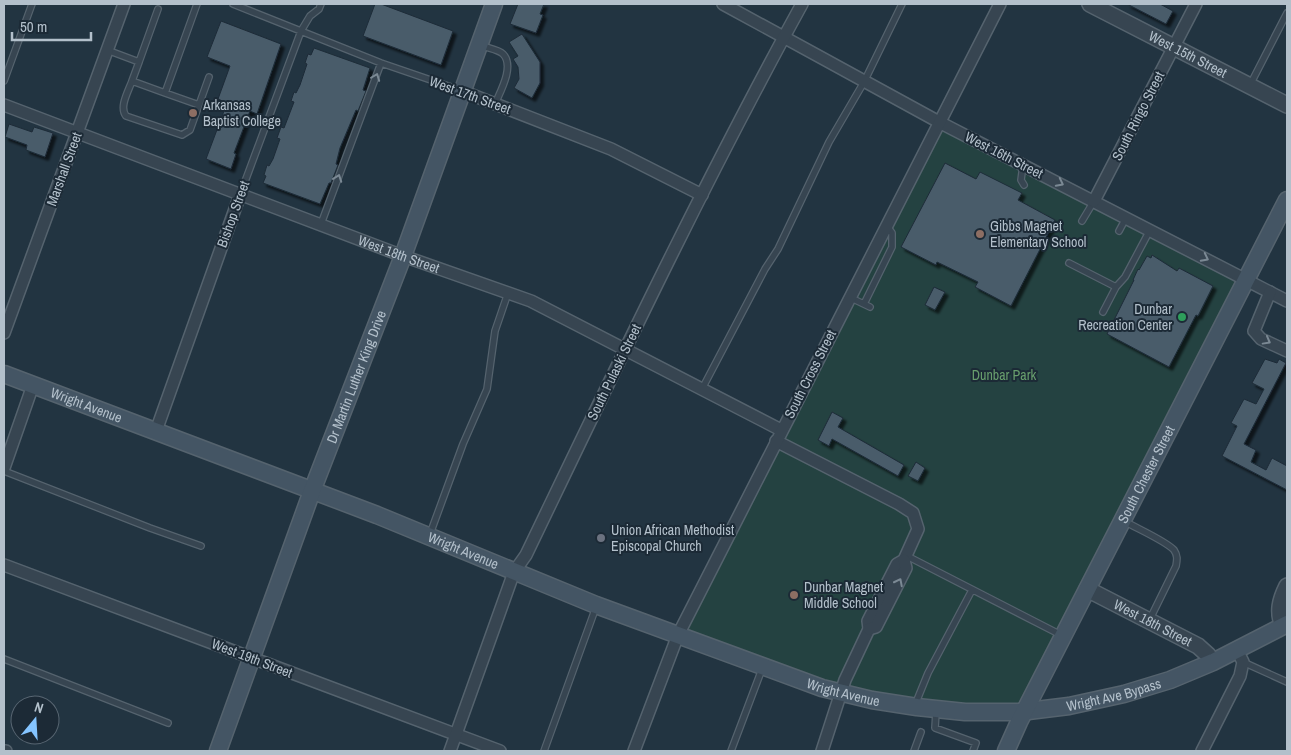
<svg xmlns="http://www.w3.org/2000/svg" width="1291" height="755" viewBox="0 0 1291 755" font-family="'Archivo Narrow',sans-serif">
<defs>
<filter id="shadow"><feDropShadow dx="3.5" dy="3.5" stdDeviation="1" flood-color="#0009"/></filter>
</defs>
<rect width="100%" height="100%" fill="#223441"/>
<path fill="#244241" d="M939,122L1246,280L1025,711L840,693L678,635Z"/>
<path fill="#485b6a" stroke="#1e2c38" filter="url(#shadow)" d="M375,4H381L453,31L441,65L363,36Z
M518,4H544L540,14L543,15L536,33L510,24Z
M1127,4H1160L1173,11L1166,24Z
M221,21L281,44L257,114L250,111L234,153L236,154L231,169L206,159L227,103L218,99L230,66L207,57Z
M522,34L540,62V83L532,98L514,88L519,79L518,67L513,59L518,56L509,42Z
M314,48L370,68L363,90L366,91L358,111L356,110L340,148L336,164L338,165L331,183H329L320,204L263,183L266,176L264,175L267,165L269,166L273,159L280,139L277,138L281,127L284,128L294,102L291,101L294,92L296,93L300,85L307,64L305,63L308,54L311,55Z
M9,124L32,132L34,127L53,133L45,157L26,150L27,145L5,137Z
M945,163L976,179L980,172L1022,193L1018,200L1055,220L1011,306L975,287L978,282L937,262L936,265L901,247Z
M1152,255L1177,271L1179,268L1213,286L1198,316L1196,315L1169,367L1107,334L1134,280H1133L1138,269L1139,270L1147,256L1151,258Z
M934,287L945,292L935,310L925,305Z
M1265,359L1277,363L1279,359L1286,363L1244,444L1256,450L1251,462L1266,470L1272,458L1287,466V490L1222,456L1237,426L1231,423L1244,399L1256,404L1264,389L1252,383Z
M832,412L843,418L838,427L904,465L898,476L832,439L829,446L818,440Z
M916,462L925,468L918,481L908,476Z"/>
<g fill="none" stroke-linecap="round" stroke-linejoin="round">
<g stroke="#55636e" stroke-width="8">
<path id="service" d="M233,4L381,63L460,90
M480,45C486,48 498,49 503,54C515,66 500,92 495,104
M107,50L139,62L132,81L165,93L197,4
M139,62L158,9
M4,81L32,4
M132,81C128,92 119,107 126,116L182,135L190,130L209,77
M1250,85L1287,13
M165,93L199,105
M1023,165L1021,180L1024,185
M240,195L301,31L310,16L319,9L321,4
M1082,221L1094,201
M321,224L381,63
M1119,231L1126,218
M1069,263L1116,287
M849,297L870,307
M864,304L892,247V233L886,225
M1103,312L1116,287L1125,277L1150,230
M702,389L765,269L778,249L829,142L864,82L902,4
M4,471L150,528L201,546
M1124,521C1136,528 1166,541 1174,550C1178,556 1177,560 1176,566L1149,621
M430,534L463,444L487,389L495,331L508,293
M907,556L1063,636
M4,659L168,723
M1243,662L1287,682
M915,705L928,673L972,590
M936,712L935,728L976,743L973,751
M544,751L596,607
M731,751L762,669
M914,751L921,732"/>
</g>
<g stroke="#55636e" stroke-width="14">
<g id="minor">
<path d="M723,4L939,122L1287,301"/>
<path d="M462,91L611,149L702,195"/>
<path id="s1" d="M4,105L403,256L531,301L781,430"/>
<path d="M1094,201L1196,4"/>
<path d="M1270,292L1254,331L1261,339L1287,351"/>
<path d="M4,333L124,4"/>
<path d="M156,431L240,195"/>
<path d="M776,441L899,504L913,513L918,529L904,560L897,564L868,621L869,629L845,680L822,751"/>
<path d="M4,468L33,385"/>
<path d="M4,565L500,751"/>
<path d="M869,629L876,627L906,568L904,560"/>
<path d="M4,751H6"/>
<path d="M450,751L514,572L526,555C615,370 703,184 802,4"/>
<path d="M634,751L678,635L1000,4"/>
<path d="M1202,751L1240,676L1243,662L1237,650"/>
</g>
</g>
<g stroke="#55636e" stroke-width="18">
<g id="tertiary">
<path id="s2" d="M1090,4L1287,105"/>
<path id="s3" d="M1087,589L1198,646L1208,655L1213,662"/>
<path d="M1283,626C1277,612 1280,600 1287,586"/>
</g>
</g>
<g stroke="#55636e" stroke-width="19">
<g id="secondary">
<path id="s4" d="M4,374L377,515L596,605L822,688L872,700L917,707L965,712H1020L1069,706L1124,694L1170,680L1213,662L1287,624"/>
<path id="s5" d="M218,751L312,491L403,256L494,4"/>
<path id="s6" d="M1006,751L1019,722L1287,200"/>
</g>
</g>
<use href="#service" stroke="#374551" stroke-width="5.5"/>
<use href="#minor" stroke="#374551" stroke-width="11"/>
<use href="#tertiary" stroke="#374551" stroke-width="15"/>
<use href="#secondary" stroke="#445564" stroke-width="16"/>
</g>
<defs><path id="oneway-chevron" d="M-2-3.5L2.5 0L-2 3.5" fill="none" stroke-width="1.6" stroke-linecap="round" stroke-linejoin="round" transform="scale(1.25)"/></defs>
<g stroke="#7b8994">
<use href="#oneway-chevron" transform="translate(376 77) rotate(-69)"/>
<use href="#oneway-chevron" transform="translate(338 178) rotate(-70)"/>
<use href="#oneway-chevron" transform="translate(1060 183) rotate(27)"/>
<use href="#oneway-chevron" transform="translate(1205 258) rotate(27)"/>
<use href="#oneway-chevron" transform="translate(1267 341) rotate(29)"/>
<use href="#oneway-chevron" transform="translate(899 582) rotate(-63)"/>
</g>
<g fill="#8d6e63" stroke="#1c2a36" stroke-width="2">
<circle cx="193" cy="113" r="5"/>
<circle cx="980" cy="234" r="5"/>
<circle cx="794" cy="595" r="5"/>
</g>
<circle fill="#2e9e5b" stroke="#1c2a36" stroke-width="2" cx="1182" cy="317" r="5"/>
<circle fill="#6b7280" stroke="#1c2a36" stroke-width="2" cx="601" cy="538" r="5"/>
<g text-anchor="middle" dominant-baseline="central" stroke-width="4" stroke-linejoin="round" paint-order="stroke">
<g font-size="14" fill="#b3c0cb" stroke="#1c2a36">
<text stroke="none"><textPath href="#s2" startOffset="110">West 15th Street</textPath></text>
<text transform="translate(470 95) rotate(20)">West 17th Street</text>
<text transform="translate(1138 116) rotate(-63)">South Ringo Street</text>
<text transform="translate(1004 155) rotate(27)">West 16th Street</text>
<text transform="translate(64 169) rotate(-70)">Marshall Street</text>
<text transform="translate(233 214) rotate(-70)">Bishop Street</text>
<text stroke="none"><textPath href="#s1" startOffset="422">West 18th Street</textPath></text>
<text transform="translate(614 372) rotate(-64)">South Pulaski Street</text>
<text transform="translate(810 374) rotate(-63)">South Cross Street</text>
<text stroke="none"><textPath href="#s5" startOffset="399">Dr Martin Luther King Drive</textPath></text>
<text stroke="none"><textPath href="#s4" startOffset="88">Wright Avenue</textPath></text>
<text stroke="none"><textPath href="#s6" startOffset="310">South Chester Street</textPath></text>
<text stroke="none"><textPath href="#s4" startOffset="492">Wright Avenue</textPath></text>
<text stroke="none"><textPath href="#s3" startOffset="74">West 18th Street</textPath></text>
<text transform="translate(252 658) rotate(21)">West 19th Street</text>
<text stroke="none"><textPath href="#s4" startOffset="898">Wright Avenue</textPath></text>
<text stroke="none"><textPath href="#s4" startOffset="1172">Wright Ave Bypass</textPath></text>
</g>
<g font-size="14" fill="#b3c0cb" stroke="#1c2a36" text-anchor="start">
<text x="203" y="105">Arkansas<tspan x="203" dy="16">Baptist College</tspan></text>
<text x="990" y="226">Gibbs Magnet<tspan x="990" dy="16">Elementary School</tspan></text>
<text x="1172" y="309" text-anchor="end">Dunbar<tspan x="1172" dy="16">Recreation Center</tspan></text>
<text x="611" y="530">Union African Methodist<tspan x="611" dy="16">Episcopal Church</tspan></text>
<text x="804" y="587">Dunbar Magnet<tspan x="804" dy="16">Middle School</tspan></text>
</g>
<g font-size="14" fill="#689e6d" stroke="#1c2a36">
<text x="1004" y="375">Dunbar Park</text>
</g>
</g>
<rect width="1291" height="755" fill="none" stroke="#b3c0cb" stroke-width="10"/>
<g transform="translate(35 720) rotate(18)"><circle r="24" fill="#1c2a36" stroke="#586672"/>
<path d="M0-4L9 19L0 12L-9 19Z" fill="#84c4ff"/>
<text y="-8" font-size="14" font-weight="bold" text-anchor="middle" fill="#b3c0cb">N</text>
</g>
<path d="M12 32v8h79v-8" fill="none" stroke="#b3c0cb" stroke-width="2.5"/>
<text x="20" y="32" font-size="15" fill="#b3c0cb" stroke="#1c2a36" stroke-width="4" paint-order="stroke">50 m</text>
</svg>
